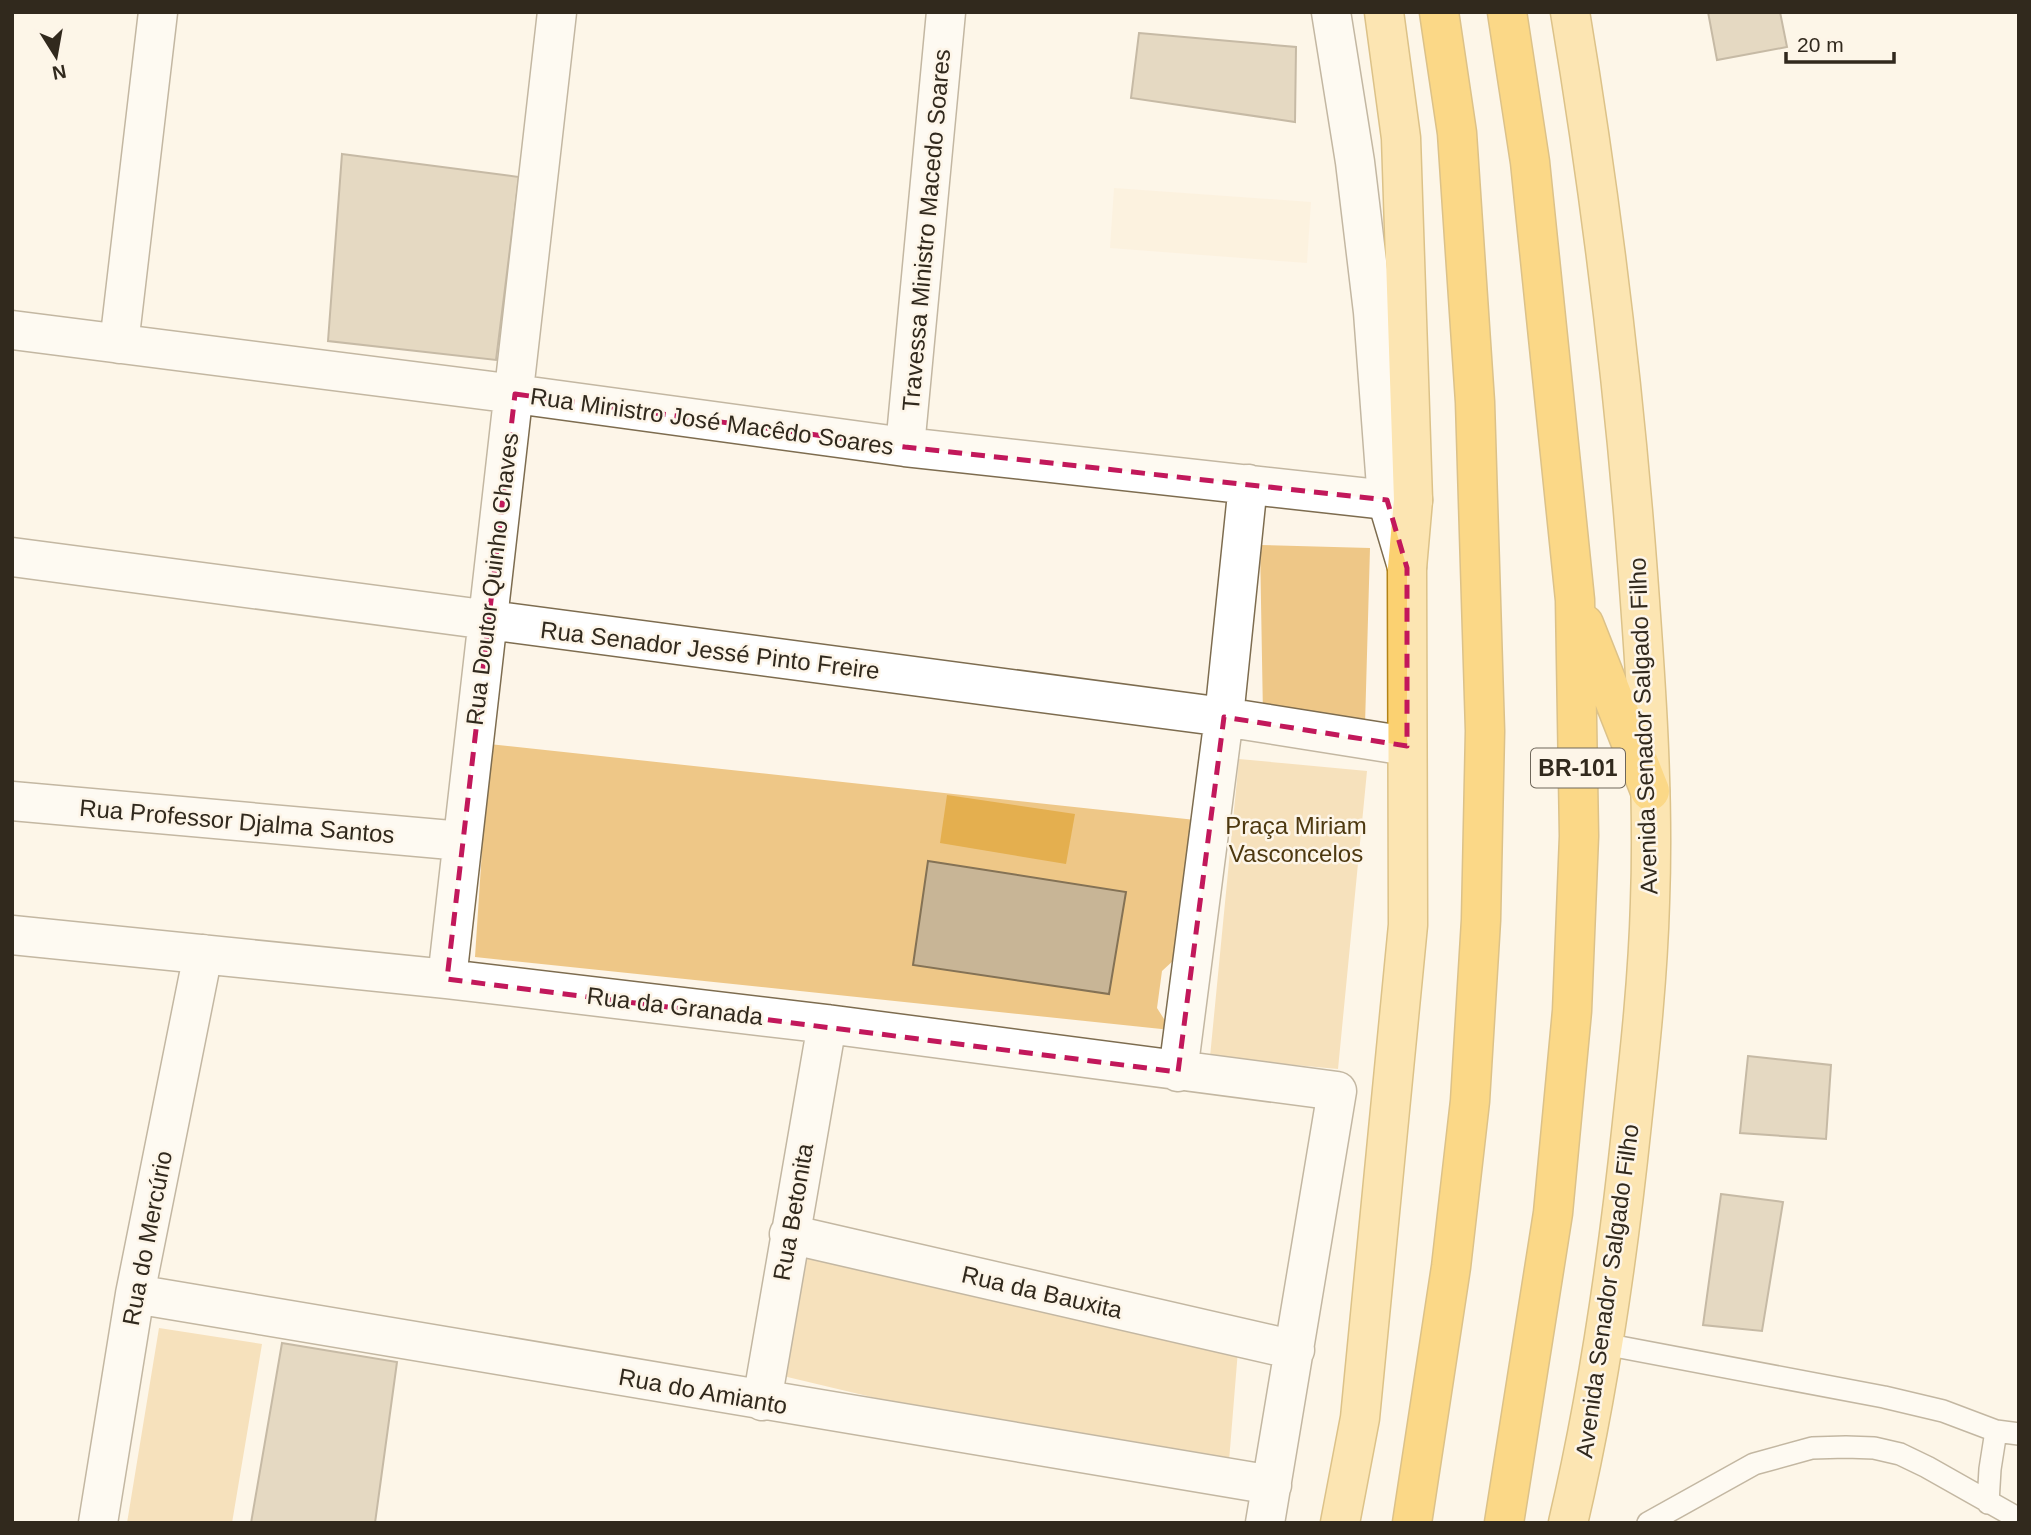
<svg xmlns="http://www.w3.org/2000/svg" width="2031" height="1535" viewBox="0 0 2031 1535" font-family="Arial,sans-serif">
<rect width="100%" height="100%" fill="#fdf5e8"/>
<path fill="#fbedd6" d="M1114,188L1311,202L1307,263L1110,248Z"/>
<path fill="#eec787" d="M1260,545L1370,548L1365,725L1263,716Z
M489,744L1205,821L1188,947L1162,971L1157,1008L1171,1030L475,957Z
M1239,759L1367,771L1338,1069L1210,1057Z
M798,1250L1238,1350L1229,1461L1006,1429L779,1375Z
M159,1328L262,1344L232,1523H127Z"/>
<path fill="#e4af4f" d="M947,795L1075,814L1066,864L940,843Z"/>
<path fill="#c8b596" stroke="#847255" stroke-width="2" d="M1708,12H1780L1787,47L1717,60Z
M1139,33L1296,47L1295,122L1131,98Z
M342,154L519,177L496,360L328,341Z
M928,861L1126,892L1109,994L913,965Z
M1748,1056L1831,1065L1826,1139L1740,1133Z
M1721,1194L1783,1202L1762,1331L1703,1325Z
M282,1343L397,1362L375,1523H251Z"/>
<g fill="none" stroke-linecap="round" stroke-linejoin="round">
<g stroke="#7d6c4f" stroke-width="24">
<path id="lane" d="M1604,1344L1884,1397L1943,1411L1996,1431L2019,1434
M1988,1503L1990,1469L1996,1431
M1648,1523L1754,1464L1812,1448L1846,1447L1874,1448L1900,1454L1927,1467L2019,1519"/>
</g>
<g stroke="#7d6c4f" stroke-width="41">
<path id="street" d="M12,330L515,394L905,447L1387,500H1413
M119,344L158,12
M905,447L946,12
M12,557L1224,717L1407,746
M12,801L462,841
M12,935L447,979L827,1024L1337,1091L1265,1523
M447,979L557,12
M1178,1072L1224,717L1248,484
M789,1234L1295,1350
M135,1294L1272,1485
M762,1401L827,1024
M98,1523L135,1294L203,954"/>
</g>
<g stroke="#7d6c4f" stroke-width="41">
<path id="secondary" d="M1331,12L1355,162L1373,312L1387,500L1407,567"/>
</g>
<g stroke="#b38316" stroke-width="41">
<path id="primary" d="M1340,1523L1360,1418L1408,925L1407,568L1413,500L1401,138L1384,12
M1568,1523C1599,1391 1618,1257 1632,1123C1640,1050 1648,976 1650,902C1654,793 1646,682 1638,574C1624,386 1601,198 1570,12"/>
</g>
<g stroke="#b38316" stroke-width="41">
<path id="highway" d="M1584,624L1650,791
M1412,1523L1451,1267L1470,1101L1481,920L1485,731L1475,402L1457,133L1439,12
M1504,1523L1553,1213L1572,1011L1579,836L1575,600L1530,162L1507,12"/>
</g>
<use href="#lane" stroke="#fff" stroke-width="21"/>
<use href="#street" stroke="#fff" stroke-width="38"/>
<use href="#secondary" stroke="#fff" stroke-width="38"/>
<use href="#primary" stroke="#fbd171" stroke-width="38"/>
<use href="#highway" stroke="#f9b312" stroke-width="38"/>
</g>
<path d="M0 0H2031V1535H0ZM515,394L905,447L1387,500L1407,568V746L1224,717L1178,1072L447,979Z" fill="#fdf5e8" fill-opacity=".55" fill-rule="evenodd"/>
<path fill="none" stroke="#c2185b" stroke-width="5" stroke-dasharray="14 9" stroke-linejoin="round" d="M515,394L905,447L1387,500L1407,568V746L1224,717L1178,1072L447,979Z"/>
<g text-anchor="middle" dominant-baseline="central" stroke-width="5" stroke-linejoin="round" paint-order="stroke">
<rect fill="#fdf5e8" stroke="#6e665a" stroke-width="2" x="1531" y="748.5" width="94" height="39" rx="5"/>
<g font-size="23" font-weight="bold" fill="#31291d">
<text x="1578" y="768">BR-101</text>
</g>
<g font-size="24" fill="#31291d" stroke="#fdf5e8">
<text transform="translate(926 230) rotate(-85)">Travessa Ministro Macedo Soares</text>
<text transform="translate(712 421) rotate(8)">Rua Ministro José Macêdo Soares</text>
<text transform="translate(492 579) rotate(-83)">Rua Doutor Quinho Chaves</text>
<text transform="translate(710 650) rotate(7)">Rua Senador Jessé Pinto Freire</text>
<text transform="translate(1643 726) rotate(-92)">Avenida Senador Salgado Filho</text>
<text transform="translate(237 821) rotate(5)">Rua Professor Djalma Santos</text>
<text transform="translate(675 1006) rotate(7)">Rua da Granada</text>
<text transform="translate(793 1212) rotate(-80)">Rua Betonita</text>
<text transform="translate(147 1238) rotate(-79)">Rua do Mercúrio</text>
<text transform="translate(1607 1291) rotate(-82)">Avenida Senador Salgado Filho</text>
<text transform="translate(1042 1292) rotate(13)">Rua da Bauxita</text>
<text transform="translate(703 1391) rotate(10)">Rua do Amianto</text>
</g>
<g font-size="24" fill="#4d380f" stroke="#fdf5e8">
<text x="1296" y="825">Praça Miriam<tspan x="1296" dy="28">Vasconcelos</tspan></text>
</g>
</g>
<rect width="2031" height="1535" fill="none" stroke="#31291d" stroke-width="28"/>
<g transform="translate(56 56) rotate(169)" stroke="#fdf5e8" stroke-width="5" paint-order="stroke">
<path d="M0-5L12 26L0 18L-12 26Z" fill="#31291d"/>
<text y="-10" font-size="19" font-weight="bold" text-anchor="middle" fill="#31291d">N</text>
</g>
<path d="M1786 52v10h108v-10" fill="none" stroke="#31291d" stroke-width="3.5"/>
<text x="1797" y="52" font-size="21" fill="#31291d" stroke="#fdf5e8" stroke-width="5" paint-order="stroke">20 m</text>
</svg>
